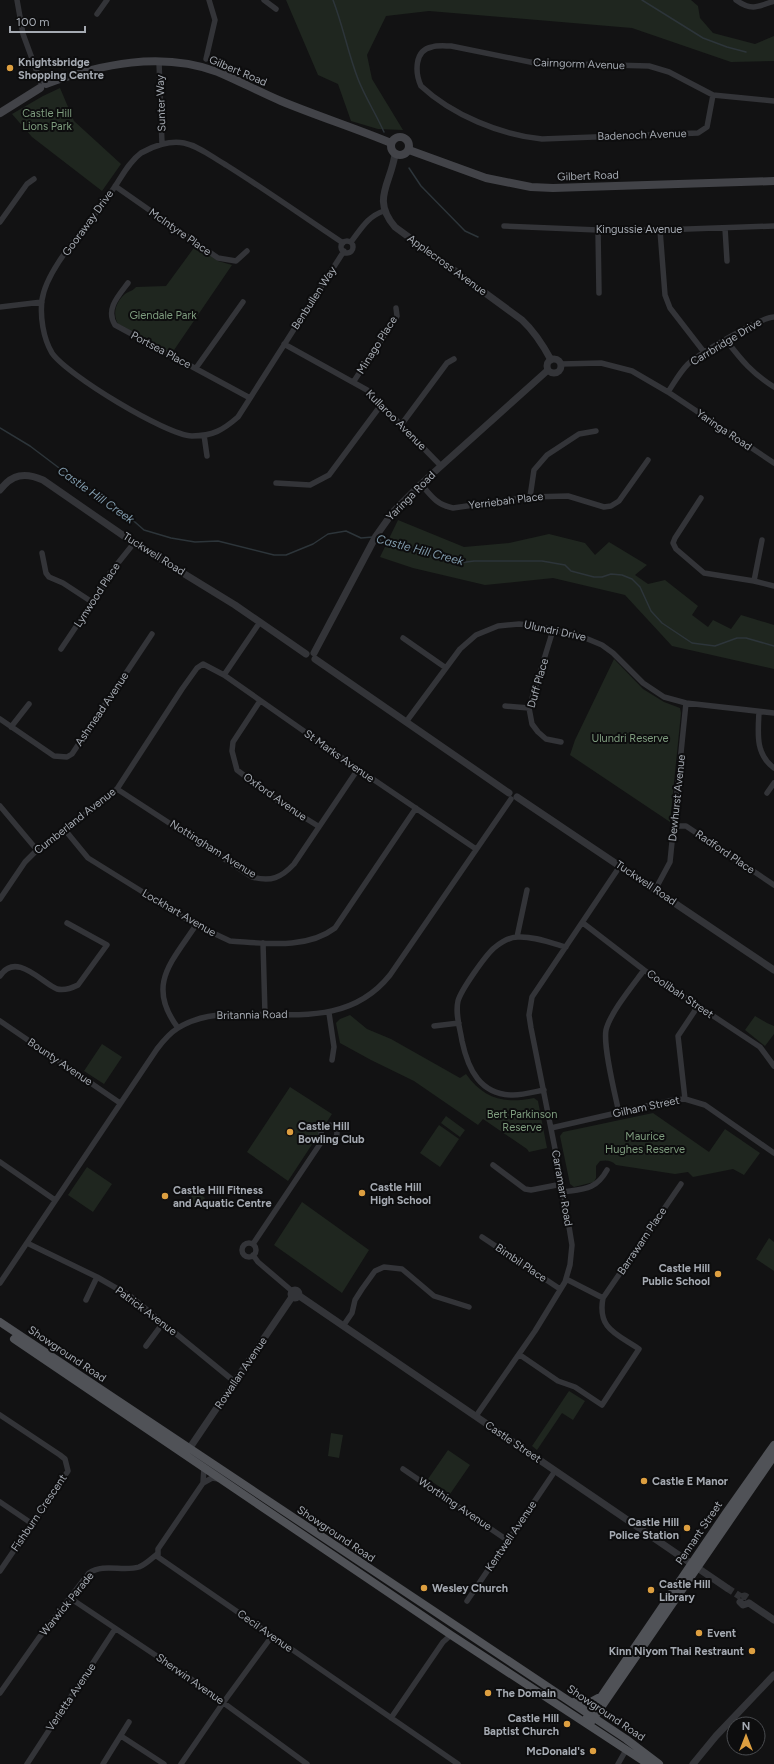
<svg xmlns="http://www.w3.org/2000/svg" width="774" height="1764" viewBox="0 0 774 1764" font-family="Figtree,sans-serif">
<rect width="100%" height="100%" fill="#121213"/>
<path fill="#1f261f" d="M286,0H691L698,6L700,18L713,33L755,44L774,36V61L731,62L632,28L429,11L386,16L367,55L372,79L403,130L378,129L351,121L338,84L318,75Z
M60,88L74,121L121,164L102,191L32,137L12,114L43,96Z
M196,245L218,261L232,265L172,353L118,324C112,313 116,302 125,294C129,291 133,291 136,287L166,286Z
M398,520L464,547L509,543L549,534L585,543L595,555L609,542L647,565L635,575L648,584L665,580L698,606L692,615L708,627L713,620L731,629L741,615L774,625V669L672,646L625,595L553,578L485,585L413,568L380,557Z
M614,659L643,689L664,702L680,708L681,713L670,822L570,755L575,740Z
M350,1015L367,1029L391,1039L460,1078L466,1074C484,1099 504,1104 534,1098L538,1101L547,1148L529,1152L527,1149L483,1119L478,1125L414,1081L371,1060L340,1043L336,1023L340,1019Z
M755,1016L767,1023L774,1026V1034L765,1046L745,1030Z
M102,1044L122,1057L104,1084L84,1071Z
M290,1087L332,1114L288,1181L247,1152Z
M653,1113L709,1152L725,1129L760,1153L744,1175L733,1169L693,1177L688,1172L675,1174L616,1165C611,1160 606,1160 600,1161L596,1166V1178L594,1182L574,1187L570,1184L560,1136L563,1132Z
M446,1116L465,1130L460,1137L441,1123Z
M439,1125L459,1139L440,1167L420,1153Z
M87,1167L112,1184L93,1212L68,1195Z
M195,1191L205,1198L198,1207L190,1201V1199Z
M302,1202L369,1250L342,1293L274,1245Z
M769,1238L774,1242V1271L756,1259Z
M569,1391L585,1401L573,1420L562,1413L537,1450L532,1446Z
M331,1433L343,1435L339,1458L328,1456Z
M448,1450L470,1465L450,1494L428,1479Z"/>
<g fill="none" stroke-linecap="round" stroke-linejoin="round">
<path stroke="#2d353a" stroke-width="1.5" d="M333,0C343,26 348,53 358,79C365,97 376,114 384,132
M642,0L703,38L727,47L746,52
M409,168L421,186L465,231L478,237
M0,428L30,446L71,477L127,515L144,530L171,538L195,542L218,541L274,555H286L313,544L328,534L346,531L361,538L373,537
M378,538L383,542L396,544L405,548L459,563L474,561H542L565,565L571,571L594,577H602L611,574L622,575L632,579L640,587L651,611L662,623L692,643L715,646L737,638H746L774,646"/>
<path stroke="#2f3033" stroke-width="7" stroke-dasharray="7 3.5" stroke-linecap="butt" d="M727,1588L741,1597
M741,1597L745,1596L748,1598"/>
<path stroke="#333438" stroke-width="5.5" d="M17,0L23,34L41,83
M264,0L276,9
M736,0C751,11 758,7 774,1
M97,14L107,0
M206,59L215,20L209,0
M159,62L162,144
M713,95L707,127L698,133L542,139C501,135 452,115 421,86C415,73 414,50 432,47C438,45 445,46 451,46L535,63L649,66L669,72L713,95L774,101
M115,186L218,258L236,261L247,251
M0,222L27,184L34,179
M504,226L598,230H660L774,226
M725,228L727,261
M598,230L599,293
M660,230L665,295L670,308L704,352
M341 247a6 6 0 1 1 12 0a6 6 0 1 1-12 0Z
M351,242C361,229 368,216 384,211
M343,243C304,217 266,190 226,165C212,157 199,146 184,143C170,140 153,146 141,153C130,161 123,174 116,185C110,194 104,202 98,210C80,234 46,271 42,300C40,316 43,338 52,353C67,375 166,435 192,436C213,436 223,430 238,417L344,251
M128,283C119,295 105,309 115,325L250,398
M0,307L42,302
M726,340C742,361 752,373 774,387
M284,344L367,390L441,466
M561,364L601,363L632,371L668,392L774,463
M196,368L243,302
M354,381L397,316L396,308
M668,392C674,383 680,372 688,364C699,354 761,317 774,317
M401,425L447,363L454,359
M204,435L207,456
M276,483L310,485L329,475L381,405
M421,484C431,496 437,505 453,508L530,497L568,496L604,507L611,506L619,501L648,460
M530,497L534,470L547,455L579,434L596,431
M701,498L675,538L673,543L676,549L704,573L754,581L774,586
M42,553L46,573L49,577L63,583L92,602
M754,581L762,540
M553,630L529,708L532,724L538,732L546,739L561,742
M403,638L446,668
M61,649L104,585L110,573L134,543
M224,675L260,622
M260,701L233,742L232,751L237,770L281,803L318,826
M505,706L529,708
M759,712C758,733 755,754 774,768
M0,719L54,756L67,757L72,754L152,634
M406,722L460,649L476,635L498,626L519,624L530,625L578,635L602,645L613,653L643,683L664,697L686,703L774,713
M11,727L29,704
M117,789L252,877C271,882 281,878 294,864L358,769
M767,793L774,783
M0,806L37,850
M674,826H686L774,885
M65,830L88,858L196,925L230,941C264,943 306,950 335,928L416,808
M655,890L670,862L686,703
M0,899L25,862L37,850L65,830L117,789L182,689L197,668L203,664L224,675L358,769L476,849
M583,923L644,970L760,1047L774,1066
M517,937L527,890
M263,943L265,1014
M0,976C16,951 42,983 57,989C65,991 72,988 78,985L107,945L67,923
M329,1013L334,1047L332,1060
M0,1021L120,1103
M434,1026L459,1023
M178,1028C146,985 171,963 196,925
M544,1090C534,1092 523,1095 513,1095C480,1095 468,1069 462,1041C460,1028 455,1014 458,1001C461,990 485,956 494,948C500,943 510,937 518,937C534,936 551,943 566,947
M685,1099L678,1036L698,1006
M619,1113C615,1094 603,1047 606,1030C610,1013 633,985 644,970
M321 1133a8 8 0 1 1 16 0a8 8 0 1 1-16 0Z
M551,1128L673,1100L685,1099L705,1105L774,1153
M0,1162L55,1200
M493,1165L525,1189L531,1190L562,1184
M563,1192C584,1189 596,1190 607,1170
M482,1237L560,1289
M27,1243L97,1277L130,1296L235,1382
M242 1250a7 7 0 1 1 14 0a7 7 0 1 1-14 0Z
M253,1244L324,1138
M253,1255L258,1262L292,1291
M566,1279L603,1298
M0,1283L157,1049C163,1041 170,1033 178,1028C197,1016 219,1014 240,1014C295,1014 351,1024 390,975L511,799
M86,1300L97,1277
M343,1326L352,1313L355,1300L362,1289L375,1271L384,1267L402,1269L434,1296L469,1307
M146,1346L163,1323
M520,1355L558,1381L575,1387L602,1405L639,1349C617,1334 597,1329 603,1298L681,1184
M0,1415L60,1455L65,1459L68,1471L0,1571
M476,1416L535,1331L565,1282L570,1265L572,1245L562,1184L531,1028L529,1015L532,997L620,866
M204,1468L203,1483L158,1549V1557L458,1764
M403,1469L507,1540
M203,1483L212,1478L219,1479
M0,1502L31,1523
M70,1598L191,1679L307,1764
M467,1601L555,1471
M0,1693L38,1639L89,1573C104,1563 123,1572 139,1567C146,1564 151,1559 157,1554
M391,1718L443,1642L451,1635
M121,1736L164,1764
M27,1764L115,1629
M103,1764L129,1722
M181,1764L223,1703L272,1636
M618,1764L626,1750"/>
<path stroke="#333438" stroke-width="7" d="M395,154C391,184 371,199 395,227L522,320C535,332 543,345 551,360
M547 366a7 7 0 1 1 14 0a7 7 0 1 1-14 0Z
M0,490C12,474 25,472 43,480L134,543L235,605L306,654
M314,653L376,536L393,512L421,484L548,370
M315,659L509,793
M517,797L774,970
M291 1294a4 4 0 1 1 8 0a4 4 0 1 1-8 0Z
M298,1295L727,1588
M189,1449L292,1297
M740,1602L743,1605L749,1603
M749,1603L774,1620
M693,1764L716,1736L774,1675"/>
<path stroke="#424348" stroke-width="8" d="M46,84C101,64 161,51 218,72C239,81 260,92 281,101C317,116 355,128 391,143
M0,113L40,88
M391 146a9 9 0 1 1 18 0a9 9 0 1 1-18 0Z
M409,150L486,178L531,187L553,188L774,181"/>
<path stroke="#505257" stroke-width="8" d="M0,1322L626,1739L659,1764
M14,1339L451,1635L648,1764
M574,1702L587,1704L598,1698
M586,1719L726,1513L774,1445
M591,1722L774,1456"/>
</g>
<g fill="#dd9f40" stroke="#0d0d0e" stroke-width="1.5">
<circle cx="10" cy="68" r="4"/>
<circle cx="290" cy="1132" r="4"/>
<circle cx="362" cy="1193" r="4"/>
<circle cx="165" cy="1196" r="4"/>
<circle cx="718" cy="1274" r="4"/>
<circle cx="644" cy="1481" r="4"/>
<circle cx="687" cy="1528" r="4"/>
<circle cx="424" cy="1588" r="4"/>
<circle cx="651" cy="1590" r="4"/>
<circle cx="699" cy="1633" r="4"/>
<circle cx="752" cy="1651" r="4"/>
<circle cx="488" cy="1693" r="4"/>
<circle cx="567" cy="1724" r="4"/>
<circle cx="593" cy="1751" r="4"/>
</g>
<g text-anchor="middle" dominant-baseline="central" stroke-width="4" stroke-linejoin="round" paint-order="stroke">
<g font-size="11" font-weight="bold" fill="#a5aab2" stroke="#0d0d0e" text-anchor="start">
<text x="18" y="62">Knightsbridge<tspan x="18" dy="13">Shopping Centre</tspan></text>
<text x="298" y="1126">Castle Hill<tspan x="298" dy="13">Bowling Club</tspan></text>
<text x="370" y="1187">Castle Hill<tspan x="370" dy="13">High School</tspan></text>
<text x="173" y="1190">Castle Hill Fitness<tspan x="173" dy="13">and Aquatic Centre</tspan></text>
<text x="710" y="1268" text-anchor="end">Castle Hill<tspan x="710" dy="13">Public School</tspan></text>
<text x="652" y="1481">Castle E Manor</text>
<text x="679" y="1522" text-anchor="end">Castle Hill<tspan x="679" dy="13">Police Station</tspan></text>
<text x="659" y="1584">Castle Hill<tspan x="659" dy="13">Library</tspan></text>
<text x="432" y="1588">Wesley Church</text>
<text x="707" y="1633">Event</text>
<text x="744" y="1651" text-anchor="end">Kinn Niyom Thai Restraunt</text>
<text x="496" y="1693">The Domain</text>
<text x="559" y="1718" text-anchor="end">Castle Hill<tspan x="559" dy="13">Baptist Church</tspan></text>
<text x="585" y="1751" text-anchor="end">McDonald's</text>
</g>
<g font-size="11" fill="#a5aab2" stroke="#0d0d0e">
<text transform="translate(579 64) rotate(2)">Cairngorm Avenue</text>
<text transform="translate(238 71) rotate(23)">Gilbert Road</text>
<text transform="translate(161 103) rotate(-92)">Sunter Way</text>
<text transform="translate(642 135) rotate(-2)">Badenoch Avenue</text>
<text transform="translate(588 176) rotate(-2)">Gilbert Road</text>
<text transform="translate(88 223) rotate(-54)">Gooraway Drive</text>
<text x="639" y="229">Kingussie Avenue</text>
<text transform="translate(180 232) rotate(35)">McIntyre Place</text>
<text transform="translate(447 265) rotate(36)">Applecross Avenue</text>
<text transform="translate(314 298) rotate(-57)">Benbullen Way</text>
<text transform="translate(726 342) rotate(-31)">Carrbridge Drive</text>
<text transform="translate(377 345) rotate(-58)">Minago Place</text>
<text transform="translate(161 350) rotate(28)">Portsea Place</text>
<text transform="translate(396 420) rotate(45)">Kullaroo Avenue</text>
<text transform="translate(724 430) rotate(34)">Yaringa Road</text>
<text transform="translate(411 496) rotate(-45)">Yaringa Road</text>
<text transform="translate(506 501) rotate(-7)">Yerriebah Place</text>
<text transform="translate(154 554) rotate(32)">Tuckwell Road</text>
<text transform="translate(97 595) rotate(-57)">Lynwood Place</text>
<text transform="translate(555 631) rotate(12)">Ulundri Drive</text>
<text transform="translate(538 683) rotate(-74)">Duff Place</text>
<text transform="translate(102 709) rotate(-56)">Ashmead Avenue</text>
<text transform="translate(339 756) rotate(35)">St Marks Avenue</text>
<text transform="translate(275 797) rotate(35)">Oxford Avenue</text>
<text transform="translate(677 798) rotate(-84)">Dewhurst Avenue</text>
<text transform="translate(75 821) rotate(-38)">Cumberland Avenue</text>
<text transform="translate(213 849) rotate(32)">Nottingham Avenue</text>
<text transform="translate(725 852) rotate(34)">Radford Place</text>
<text transform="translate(646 883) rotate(34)">Tuckwell Road</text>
<text transform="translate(179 913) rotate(30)">Lockhart Avenue</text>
<text transform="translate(680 994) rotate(34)">Coolibah Street</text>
<text transform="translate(252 1015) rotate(-1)">Britannia Road</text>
<text transform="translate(60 1062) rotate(34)">Bounty Avenue</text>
<text transform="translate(646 1107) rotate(-12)">Gilham Street</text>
<text transform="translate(562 1188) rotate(80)">Carramarr Road</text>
<text transform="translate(642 1241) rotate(-56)">Barrawarn Place</text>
<text transform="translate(521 1263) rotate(34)">Bimbil Place</text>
<text transform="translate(146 1311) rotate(37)">Patrick Avenue</text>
<text transform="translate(67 1354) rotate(34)">Showground Road</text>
<text transform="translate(241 1373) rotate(-56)">Rowallan Avenue</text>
<text transform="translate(513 1442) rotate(34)">Castle Street</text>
<text transform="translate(455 1504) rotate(34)">Worthing Avenue</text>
<text transform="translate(39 1513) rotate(-56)">Fishburn Crescent</text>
<text transform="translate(699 1533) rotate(-56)">Pennant Street</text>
<text transform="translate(336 1534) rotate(34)">Showground Road</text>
<text transform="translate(511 1536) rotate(-56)">Kentwell Avenue</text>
<text transform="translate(67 1604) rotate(-51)">Warwick Parade</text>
<text transform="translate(265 1631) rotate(35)">Cecil Avenue</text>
<text transform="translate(190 1679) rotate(35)">Sherwin Avenue</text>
<text transform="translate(71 1697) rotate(-56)">Verletta Avenue</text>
<text transform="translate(606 1713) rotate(34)">Showground Road</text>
</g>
<g font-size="11" fill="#7e9c7e" stroke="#0d0d0e">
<text x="47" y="113">Castle Hill<tspan x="47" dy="13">Lions Park</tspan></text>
<text x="163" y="315">Glendale Park</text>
<text x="630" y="738">Ulundri Reserve</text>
<text x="522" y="1114">Bert Parkinson<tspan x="522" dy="13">Reserve</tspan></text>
<text x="645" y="1136">Maurice<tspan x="645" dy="13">Hughes Reserve</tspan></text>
</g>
<g font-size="12" font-style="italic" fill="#7f99aa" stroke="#0d0d0e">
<text transform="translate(96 495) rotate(35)">Castle Hill Creek</text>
<text transform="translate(420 550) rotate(15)">Castle Hill Creek</text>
</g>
</g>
<g transform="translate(746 1736)"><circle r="19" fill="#0d0d0e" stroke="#4a4c50"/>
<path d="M0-3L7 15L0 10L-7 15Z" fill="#dd9f40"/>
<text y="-6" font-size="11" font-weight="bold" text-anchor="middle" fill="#a5aab2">N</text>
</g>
<path d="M10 26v6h75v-6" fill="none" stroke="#a5aab2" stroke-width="2"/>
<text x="16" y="26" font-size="12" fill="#a5aab2" stroke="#0d0d0e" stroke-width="3" paint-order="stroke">100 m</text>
</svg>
